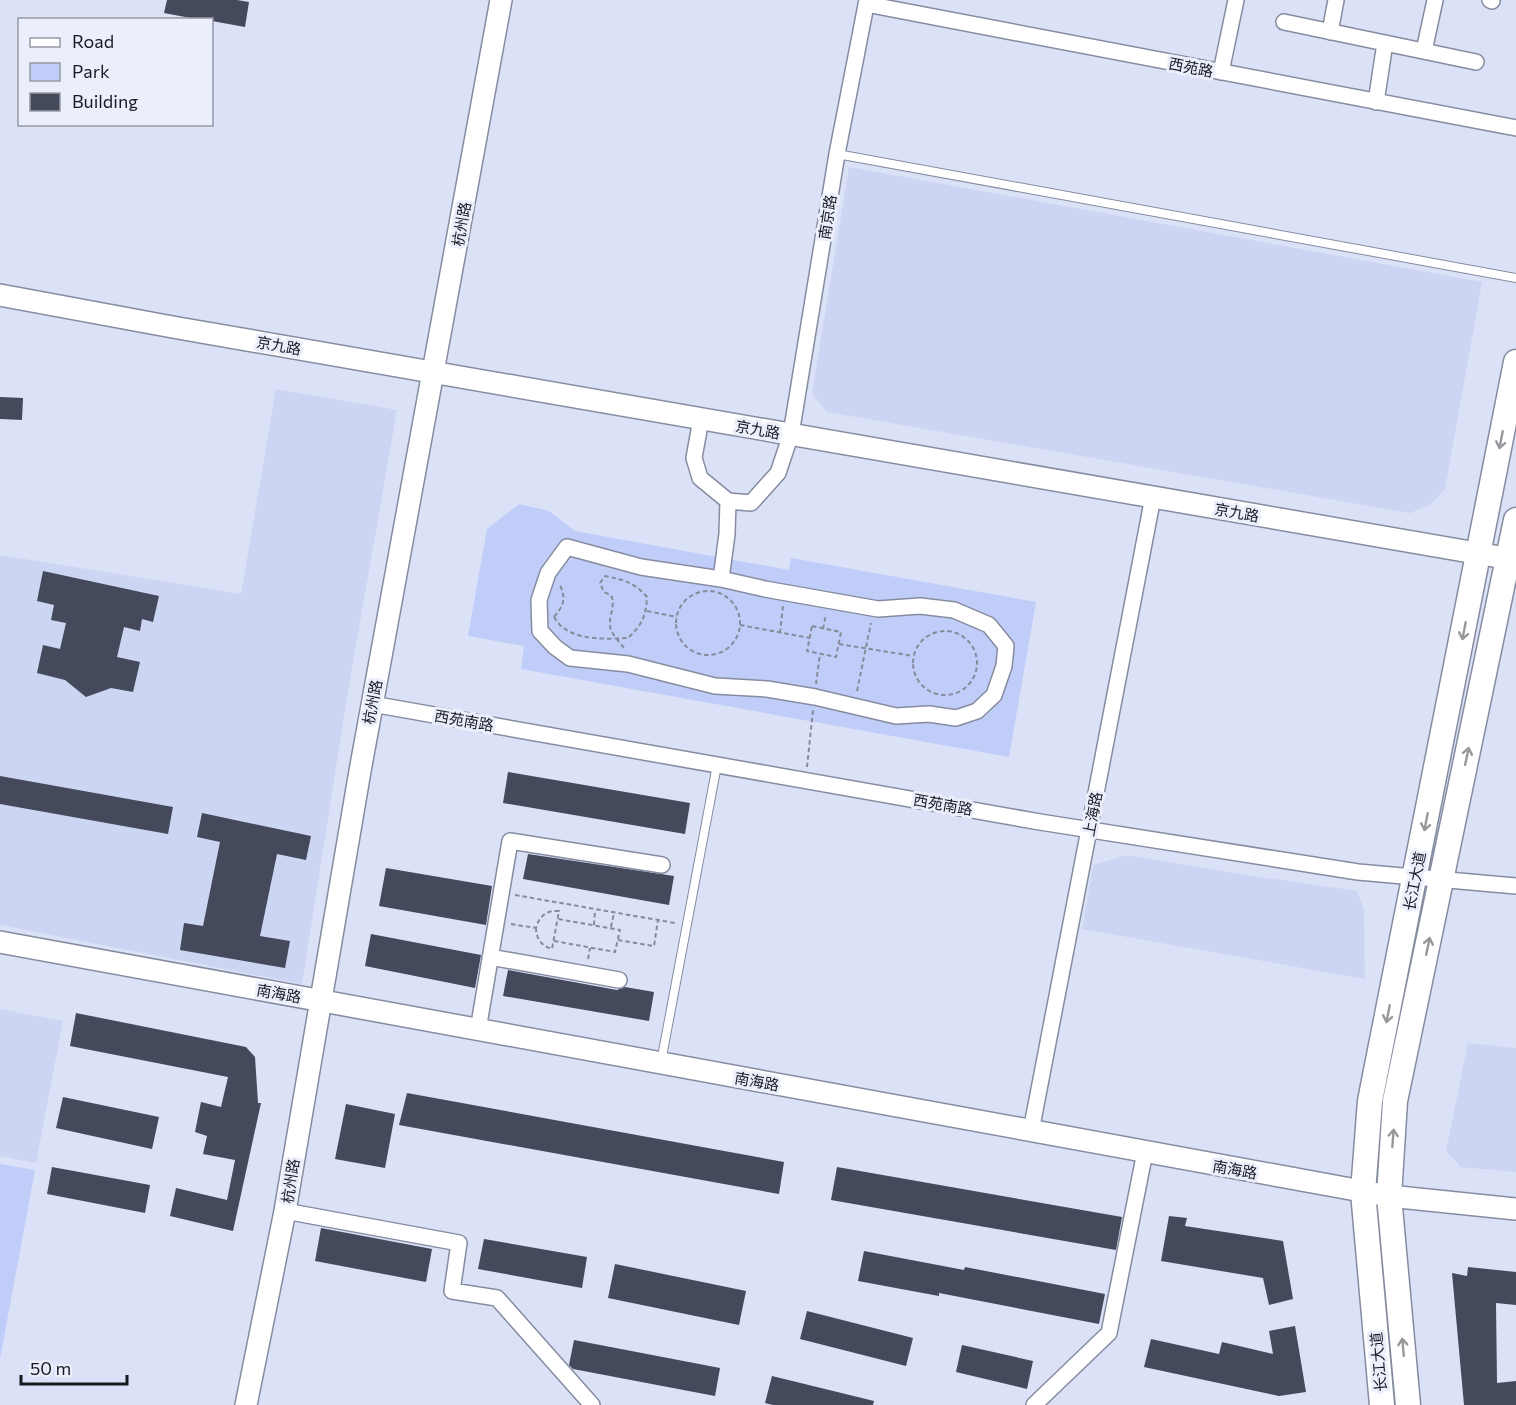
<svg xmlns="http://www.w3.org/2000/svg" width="1516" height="1405" viewBox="0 0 1516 1405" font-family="Commissioner,'Noto Sans SC',sans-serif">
<rect width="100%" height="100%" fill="#dbe1f7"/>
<path fill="#ccd5f2" d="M849,167L1482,282L1445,489L1431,504L1410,513L827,412L812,394Z
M276,389L397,410L348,691L302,984L0,925V555L241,594Z
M1127,855L1240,874L1357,891L1364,910L1365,979L1082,929L1093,865Z
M0,1009L63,1021L36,1163L0,1156Z
M1468,1043L1516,1048V1172L1461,1167L1446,1151Z"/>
<path fill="#c1cdf9" d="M519,504L549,511L575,531L789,570L791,558L1036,602L1009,757L521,669L524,646L468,636L487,529Z
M0,1164L35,1170L0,1359Z"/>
<path fill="#44495b" d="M167,0H237L249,2L245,27L212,21V20H201L164,13Z
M0,397L23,398L22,420L0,419Z
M43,571L159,596L153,622L142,619L140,631L124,627L117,657L140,662L133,692L111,688L86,697L65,680L37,673L43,645L60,649L66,623L51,620L54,605L37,601Z
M508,772L690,803L685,834L503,803Z
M0,776L173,807L168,834L0,804Z
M202,813L311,836L306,860L277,854L260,936L290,941L285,968L180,950L184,923L203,926L220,842L197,837Z
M528,854L674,876L669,905L523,879Z
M386,868L492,886L486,925L379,906Z
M371,934L481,955L475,988L365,966Z
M508,970L617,990L625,987L654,992L649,1021L503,996Z
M76,1013L246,1047L255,1057L258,1103H261L233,1231L170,1216L176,1188L227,1200L235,1160L203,1154L207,1136L195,1132L201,1102L221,1107L228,1077L70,1046Z
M407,1093L784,1162L779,1194L399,1125Z
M63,1097L159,1117L152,1149L56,1128Z
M346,1104L395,1114L385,1168L335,1159Z
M52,1167L150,1185L145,1213L47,1194Z
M837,1167L1122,1217L1116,1250L831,1200Z
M1169,1216L1187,1218L1185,1226L1283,1241L1293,1299L1269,1305L1263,1278L1161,1261Z
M321,1228L432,1249L426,1282L315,1261Z
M484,1239L587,1257L582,1288L478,1269Z
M864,1251L964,1270L965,1267L1105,1294L1099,1324L939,1293V1296L858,1281Z
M615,1264L746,1291L739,1325L608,1298Z
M1468,1267L1516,1272V1305L1496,1303L1497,1383L1516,1381V1405H1464L1452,1273L1467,1276Z
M807,1311L913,1338L906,1366L800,1339Z
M1295,1326L1306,1392L1279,1396L1144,1367L1151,1339L1219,1354L1222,1342L1273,1354L1269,1331Z
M574,1340L720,1368L715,1396L573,1369L569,1365Z
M962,1345L1033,1361L1027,1389L956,1372Z
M772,1376L874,1401L873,1405H773L765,1403Z"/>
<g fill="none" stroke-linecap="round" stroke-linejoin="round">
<g stroke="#868ca0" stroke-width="10">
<path id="service" d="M837,154L1516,278
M661,1062L717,765"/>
</g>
<g stroke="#868ca0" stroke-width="18">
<path id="minor" d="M1490,0L1492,1
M866,4L1516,128
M1284,22L1476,62
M1330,32L1336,0
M1424,51L1435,0
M1221,72L1236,0
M1376,102L1385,43
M701,419L694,458L700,478L728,501L727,534L721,579L641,567L567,547L548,573L539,600L540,631L555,647L570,658L628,664L715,686L767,689L815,697L896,716L929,714L956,718L977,711L994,695L1004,666L1006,646L989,625L954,610L920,606L878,609L765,589L721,579
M728,501L751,503L778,473L791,434L837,154L867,0
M372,704L1040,822L1358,872L1516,886
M490,957L619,980
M478,1030L510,841L662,865
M1031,1131L1153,497
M285,1211L459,1243L452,1291L497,1298L592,1405
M1034,1405L1109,1333L1145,1152"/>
</g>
<g stroke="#868ca0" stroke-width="24">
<path id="secondary" d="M0,295L178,328L1516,560
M0,942L1389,1196L1516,1209
M246,1405L285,1211L360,771L501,0"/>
</g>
<g stroke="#868ca0" stroke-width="27">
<path id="primary" d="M1382,1405L1363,1192L1370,1101L1516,362
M1408,1405L1389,1196L1395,1101L1516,520"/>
</g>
<path stroke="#868b9a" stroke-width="2" stroke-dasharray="4.5 3" stroke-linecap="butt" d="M676 623a32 32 0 1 1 64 0a32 32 0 1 1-64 0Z
M647,611L677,617
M554,617C556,620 558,623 560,625C577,641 607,639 628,638C642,625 646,616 647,597C634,582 624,580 605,576L600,583L604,592L611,595C616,605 609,615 610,626C611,634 619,641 624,648
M554,617C564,605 566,599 560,585
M740,625L810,638
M812,626L841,632L836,657L807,651Z
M823,629L826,614
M913 663a32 32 0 1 1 64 0a32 32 0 1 1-64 0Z
M780,633L783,606
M839,644L913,656
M816,684L820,654
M857,691L871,623
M807,767L813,710
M515,895L675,923
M511,924L536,928C539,916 547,910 559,911L552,949C542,946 536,939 536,928
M594,925L595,910
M611,927L614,913
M618,940L654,946L658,920
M554,941L615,952L620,930L558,919
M588,959L590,948"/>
<use href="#service" stroke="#fff" stroke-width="8"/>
<use href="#minor" stroke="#fff" stroke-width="15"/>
<use href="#secondary" stroke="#fff" stroke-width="21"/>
<use href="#primary" stroke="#fff" stroke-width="24"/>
</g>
<defs><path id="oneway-shaft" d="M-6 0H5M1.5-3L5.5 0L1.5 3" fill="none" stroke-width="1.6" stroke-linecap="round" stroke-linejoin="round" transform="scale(1.5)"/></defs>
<g stroke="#97989b">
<use href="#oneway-shaft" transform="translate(1501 440) rotate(101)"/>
<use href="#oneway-shaft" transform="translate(1464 631) rotate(101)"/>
<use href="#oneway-shaft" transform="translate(1467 756) rotate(-78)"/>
<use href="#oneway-shaft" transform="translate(1426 822) rotate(101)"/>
<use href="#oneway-shaft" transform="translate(1428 946) rotate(-78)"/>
<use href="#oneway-shaft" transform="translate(1388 1014) rotate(101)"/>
<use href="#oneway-shaft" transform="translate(1393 1138) rotate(-86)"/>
<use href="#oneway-shaft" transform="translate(1403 1347) rotate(-95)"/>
</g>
<g text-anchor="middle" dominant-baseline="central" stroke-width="6" stroke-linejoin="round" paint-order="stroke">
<g font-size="15" fill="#181a21" stroke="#ebeffc">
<text transform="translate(1191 67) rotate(11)">西苑路</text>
<text transform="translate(827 217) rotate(-81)">南京路</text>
<text transform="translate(461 224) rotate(-80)">杭州路</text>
<text transform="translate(279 345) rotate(10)">京九路</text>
<text transform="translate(758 429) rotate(10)">京九路</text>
<text transform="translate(1237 512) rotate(10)">京九路</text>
<text transform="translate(372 702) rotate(-79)">杭州路</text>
<text transform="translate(464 720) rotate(10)">西苑南路</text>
<text transform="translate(943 804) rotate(10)">西苑南路</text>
<text transform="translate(1092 814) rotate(-79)">上海路</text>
<text transform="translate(1414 881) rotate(-79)">长江大道</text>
<text transform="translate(279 993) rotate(10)">南海路</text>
<text transform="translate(757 1081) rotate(10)">南海路</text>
<text transform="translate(1235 1169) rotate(10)">南海路</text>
<text transform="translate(290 1181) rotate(-81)">杭州路</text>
<text transform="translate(1378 1362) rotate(-95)">长江大道</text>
</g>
</g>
<rect x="18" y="18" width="195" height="108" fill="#ebeffc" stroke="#979aa4" stroke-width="1.5"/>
<rect x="30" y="38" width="30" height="9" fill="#ffffff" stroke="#979aa4" stroke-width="1.5"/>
<text x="72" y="48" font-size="18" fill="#181a21">Road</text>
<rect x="30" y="63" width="30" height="18" fill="#c1cdf9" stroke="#979aa4" stroke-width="1.5"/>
<text x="72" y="78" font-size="18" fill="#181a21">Park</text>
<rect x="30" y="93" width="30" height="18" fill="#44495b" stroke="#979aa4" stroke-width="1.5"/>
<text x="72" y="108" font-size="18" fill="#181a21">Building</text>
<path d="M21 1375v9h106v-9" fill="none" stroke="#181a21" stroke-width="3"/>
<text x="30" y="1375" font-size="18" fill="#181a21" stroke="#ebeffc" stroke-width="4.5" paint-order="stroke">50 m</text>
</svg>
